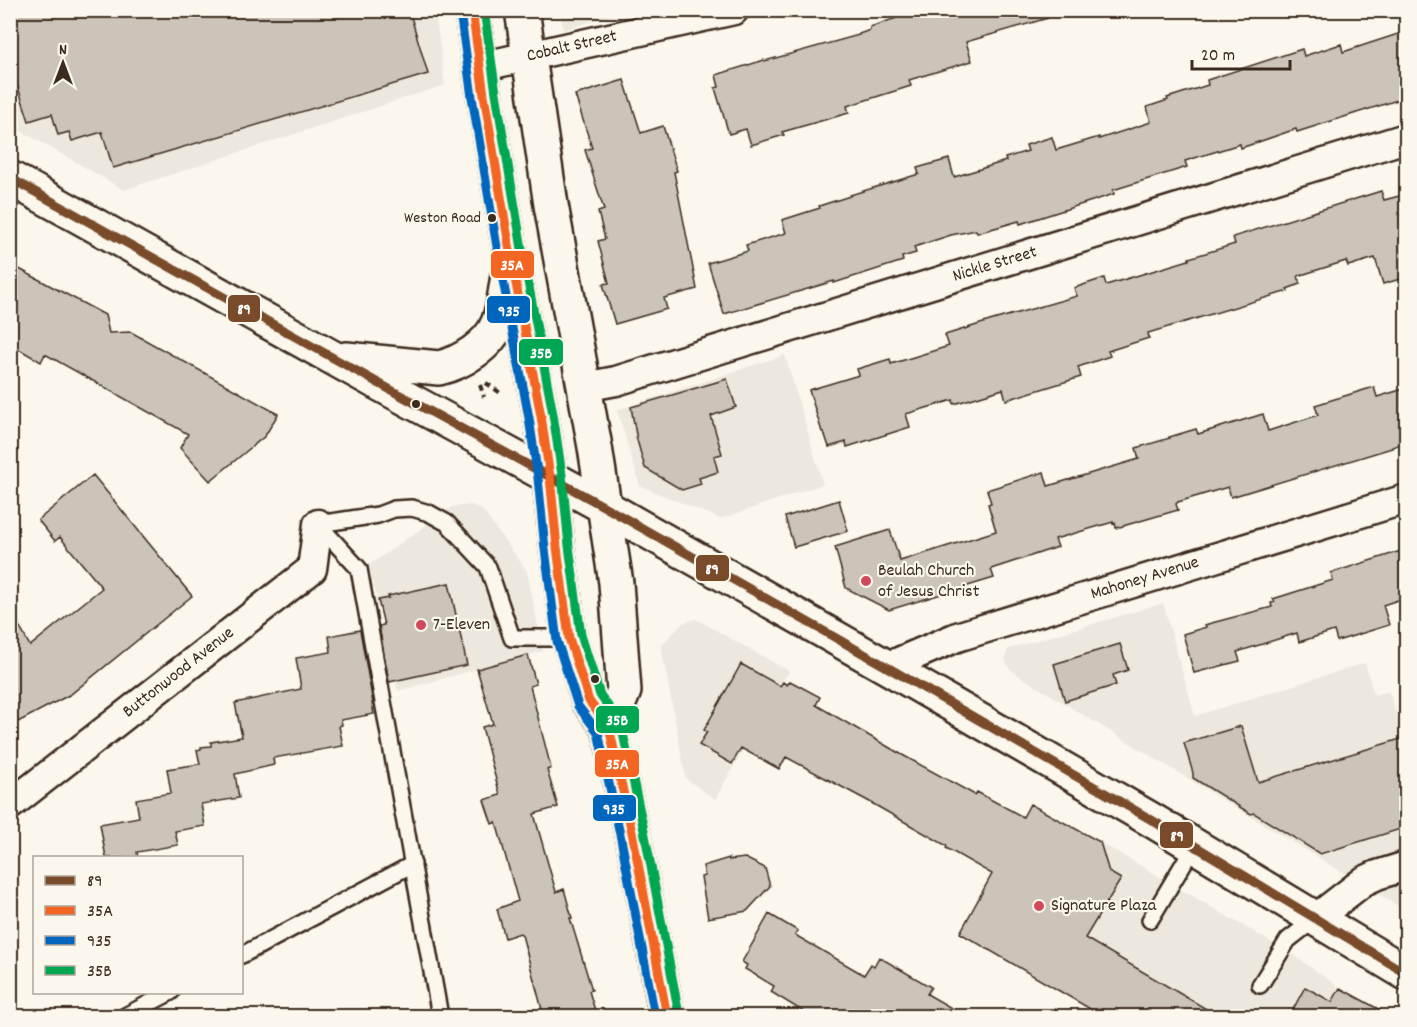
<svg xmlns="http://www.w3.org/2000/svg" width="1417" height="1027" viewBox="0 0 1417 1027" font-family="Dekko,sans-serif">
<rect width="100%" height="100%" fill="#fbf7ec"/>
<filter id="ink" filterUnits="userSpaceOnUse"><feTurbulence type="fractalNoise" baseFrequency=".0167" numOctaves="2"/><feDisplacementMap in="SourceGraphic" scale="12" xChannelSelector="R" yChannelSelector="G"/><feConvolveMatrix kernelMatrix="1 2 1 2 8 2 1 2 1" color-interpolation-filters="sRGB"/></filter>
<g filter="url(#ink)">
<path fill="#ede8dd" d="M560,10H627V11L563,30Z
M11,11H435L445,85L124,190L11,125Z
M785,355L823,484L721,519L640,486L617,410Z
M471,505L482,510L527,571L543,651L398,691L378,600L368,566L452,507Z
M1163,603L1195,716L1365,663L1374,695L1389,691L1406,744V911L1021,677L1009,668L1005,659L1008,649Z
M696,619L789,671L715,799L686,779L661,646L683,623Z
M1030,804L1131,860L1295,956L1340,988L1376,1008L1381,1016H1104L960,933Z"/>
<path fill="#ccc4b9" stroke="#3b2a1e" stroke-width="1.5" d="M10,10H409L428,74L113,168L102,132L72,141L69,132L58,135L52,114L29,121L16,81L10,83Z
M920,10H1047L1048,18L966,42L972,61L909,80L911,86L847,106L849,113L782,132L784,135L751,145L746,129L729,134L715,88L719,87L716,75L764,60L765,61L859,35V34L870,30V27Z
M1407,31V97L1297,132L1296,129L1241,148L1240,144L1185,161L1187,167L1113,190L1114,194L1020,224L1019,221L977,233L976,230L951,235L914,247L916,253L902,257L903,261L834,283V281L724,314L708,263L748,251L746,245L786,233L782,220L820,208L819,206L850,196V195L919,174L917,168L949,159L954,177L1006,161L1005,158L1028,151L1026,145L1052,137L1056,150L1099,137V139L1151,122L1147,107L1168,100L1167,98L1208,85L1207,80L1302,49L1304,56L1341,44L1343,52Z
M624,80L641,133L663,126L677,171L674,172L697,289L664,298L667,309L615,324L603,284L609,283L598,241L605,239L598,212L604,210L585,150L592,148L575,95Z
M1381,191L1384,200L1407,194V277L1383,284L1375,258L1348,266L1346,261L1298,276L1300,284L1287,289L1288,291L1148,333L1149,338L1108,351L1110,356L1078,367L1081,377L1006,400L1003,389L954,404L953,400L906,414L910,427L847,447L846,442L829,447L824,432H822L809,390L859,375L857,369L890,359L891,364L949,346L945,335L993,320L1077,296L1074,288L1104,278L1106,285L1189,260V258L1235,244L1233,237Z
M10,264L105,315L109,333L131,332L278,414L265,436L210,481L180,448L188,434L45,354L41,362L10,344Z
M727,379L736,407L711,416L722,454L714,456L718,472L699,478L701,484L682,490L645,468L637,440L631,407Z
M1374,387L1377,397L1407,388V442L1392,447V448L1231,497L1228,487L1178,502L1176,504L1178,510L1116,528L1115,523L1113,524V522L1055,539L1058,547L991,569L994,578L889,610L846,588L835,547L890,530L900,561L996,531L988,504L991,503L987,490L1044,472L1048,486L1139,459L1136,448L1170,438L1169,437L1196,429L1198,434L1263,414L1268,431L1318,415L1315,405Z
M93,475L192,596L71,694L18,722L10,708V609L30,646L102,588L60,537L55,541L38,520Z
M839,500L848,531L794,547L785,517Z
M1407,549V597L1383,605L1389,625L1337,641L1334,631L1299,642L1297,633L1237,652L1240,661L1194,673L1183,634L1206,627L1205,625L1208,624L1272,607L1271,603L1275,602L1273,599L1333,580L1331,573Z
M449,583L467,665L389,682L379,626L384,625L378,600L389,598L388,596Z
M360,630L373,703H372L374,714L341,720L342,725L339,726L343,746L273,758L274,765L235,774L239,798L201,804L205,826L175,831L178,845L137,852L138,858H106L100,824L139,817L136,799L171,793L167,769L200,764L197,750L201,749V747L211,746V742L242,737L235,703L301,689L296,658L331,652L329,636Z
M1120,644L1128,670L1113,675L1116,685L1065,701L1054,664Z
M528,655L536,684L530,686L551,768L547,770L558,807L534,814L556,892L564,889L572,918H570L592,990L589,991L597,1017H544L522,935L520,933L505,938L497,909L518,901L496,822L492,824L484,800L500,795L482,727L493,724L477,669Z
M741,664L780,686L783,682L787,685L790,681L820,697L816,705L897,752L975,795L977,792L1023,817L1030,804L1100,842L1109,872L1121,879L1085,938L1220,1017H1104L960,933L992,874L946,848L947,846L868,801L786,757L779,769L741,748L732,764L699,745L707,732L704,730Z
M1241,726L1258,782L1407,737V827L1320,854L1254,813L1251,814L1193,778V773L1184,743Z
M729,858V860L745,858L765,868L770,886L747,911L708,918L701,877L705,876L703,866Z
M769,914L798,931L795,935L864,975L871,964L874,966L879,957L931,987L927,994L967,1017H812L771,992L774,986L745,969L747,965L742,962Z
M1305,987L1332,1002L1340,988L1393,1017H1289Z"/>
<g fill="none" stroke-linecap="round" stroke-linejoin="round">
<g stroke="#3b2a1e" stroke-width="20">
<path id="lane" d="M318,524L359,569L440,1016
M318,524L378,515L394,509L412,508L429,513L447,523L488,567L512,638H569
M1150,920L1194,846
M242,955L413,864
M1260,985L1288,940L1315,919
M125,1016L171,992"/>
</g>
<g stroke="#3b2a1e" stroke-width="33">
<path id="street" d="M480,67L734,10
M584,387L616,381L1406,138
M887,667L957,637L1406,499
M10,805L312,569L318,524
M1315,919L1364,881L1377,875L1406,866"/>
</g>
<g stroke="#3b2a1e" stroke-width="38">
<path id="secondary" d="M472,10L484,95L511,257L541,416L550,477L557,547L569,638L589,701L609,727L633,837L667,1016
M522,10L551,205L595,447L616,583L624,691L609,727
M10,178L380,384L605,507L887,667L1150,819L1406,973
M346,359L439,368C461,363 490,345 498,323C504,309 505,292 508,276"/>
</g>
<path stroke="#3b2a1e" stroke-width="4" stroke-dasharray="6 4.5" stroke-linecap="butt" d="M486,383L502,394
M480,385L484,397"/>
<use href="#lane" stroke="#fbf7ec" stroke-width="15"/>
<use href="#street" stroke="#fbf7ec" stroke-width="28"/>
<use href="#secondary" stroke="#fbf7ec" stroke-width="33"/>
<g stroke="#fbf7ec" stroke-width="14">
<path id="bus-1" d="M10,178L380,384L605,507L887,667L1150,819L1406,973"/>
</g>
<g stroke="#fbf7ec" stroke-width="14">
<path id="bus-2" d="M472,10L484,95L511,257L541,416L550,477L557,547L569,638L589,701L609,727L633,837L667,1016"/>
</g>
<g stroke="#fbf7ec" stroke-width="14">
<path id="bus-3" d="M460,12L472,97L499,259L529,418L538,478L545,549L557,641L578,706L598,732L621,839L655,1016"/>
</g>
<g stroke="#fbf7ec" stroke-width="14">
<path id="bus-4" d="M484,10L496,93L523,255L553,414L562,475L569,546L581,635L600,695L621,724L645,835L679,1014"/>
</g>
<use href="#bus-1" stroke="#7a4b2a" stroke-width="9"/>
<use href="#bus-2" stroke="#f26522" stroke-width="9"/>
<use href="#bus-3" stroke="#0065bd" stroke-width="9"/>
<use href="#bus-4" stroke="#00a651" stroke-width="9"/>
</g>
</g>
<g fill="#3b2a1e" stroke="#fbf7ec" stroke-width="2">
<circle cx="492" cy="218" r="5"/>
<circle cx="416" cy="404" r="5"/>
<circle cx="595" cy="679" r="5"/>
</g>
<g fill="#d1495b" stroke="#fbf7ec" stroke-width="2">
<circle cx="866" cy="581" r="6"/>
<circle cx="421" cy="625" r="6"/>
<circle cx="1039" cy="906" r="6"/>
</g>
<g text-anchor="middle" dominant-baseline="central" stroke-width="4.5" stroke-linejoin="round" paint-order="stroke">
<g font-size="16" fill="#3b2a1e" stroke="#fbf7ec" text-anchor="end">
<text x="481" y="218">Weston Road</text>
</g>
<g font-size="18" fill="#3b2a1e" stroke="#fbf7ec">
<text transform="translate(572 47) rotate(-13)">Cobalt Street</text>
<text transform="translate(995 265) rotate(-17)">Nickle Street</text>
<text transform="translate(1145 579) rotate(-17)">Mahoney Avenue</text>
<text transform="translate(179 673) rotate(-38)">Buttonwood Avenue</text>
</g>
<g font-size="18" fill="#3b2a1e" stroke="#fbf7ec" text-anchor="start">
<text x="878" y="571">Beulah Church<tspan x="878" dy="21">of Jesus Christ</tspan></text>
<text x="433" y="625">7-Eleven</text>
<text x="1051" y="906">Signature Plaza</text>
</g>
</g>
<g stroke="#fbf7ec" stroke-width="2">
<rect x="490" y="250" width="45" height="29" rx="6" fill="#f26522"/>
<rect x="227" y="294" width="34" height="29" rx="6" fill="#7a4b2a"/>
<rect x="486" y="295" width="45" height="29" rx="6" fill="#0065bd"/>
<rect x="518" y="338" width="46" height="28" rx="6" fill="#00a651"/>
<rect x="695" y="554" width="35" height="28" rx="6" fill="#7a4b2a"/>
<rect x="595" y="705" width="45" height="29" rx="6" fill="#00a651"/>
<rect x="594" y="749" width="46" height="29" rx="6" fill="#f26522"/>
<rect x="592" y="794" width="45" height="28" rx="6" fill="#0065bd"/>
<rect x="1159" y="821" width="35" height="28" rx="6" fill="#7a4b2a"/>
</g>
<g font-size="16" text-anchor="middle" font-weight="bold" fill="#fff">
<text x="512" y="270">35A</text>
<text x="244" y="314">89</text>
<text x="509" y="316">935</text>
<text x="541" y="358">35B</text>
<text x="712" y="574">89</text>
<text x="617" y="725">35B</text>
<text x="617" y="769">35A</text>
<text x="614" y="814">935</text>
<text x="1177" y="841">89</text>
</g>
<rect width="1417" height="1027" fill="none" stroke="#fbf7ec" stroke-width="36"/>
<rect x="18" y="18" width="1381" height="991" fill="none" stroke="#3b2a1e" stroke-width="2" filter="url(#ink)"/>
<rect x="33" y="856" width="210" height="138" fill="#fbf7ec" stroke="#aea59a" stroke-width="1.5"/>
<rect x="45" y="876" width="30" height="9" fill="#7a4b2a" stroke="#aea59a" stroke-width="1.5"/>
<text x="87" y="886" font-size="18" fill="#3b2a1e">89</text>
<rect x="45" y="906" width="30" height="9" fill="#f26522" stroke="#aea59a" stroke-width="1.5"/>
<text x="87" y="916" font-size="18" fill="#3b2a1e">35A</text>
<rect x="45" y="936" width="30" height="9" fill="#0065bd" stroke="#aea59a" stroke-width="1.5"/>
<text x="87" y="946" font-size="18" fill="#3b2a1e">935</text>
<rect x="45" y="966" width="30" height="9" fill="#00a651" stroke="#aea59a" stroke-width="1.5"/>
<text x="87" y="976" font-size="18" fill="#3b2a1e">35B</text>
<g transform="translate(63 63)" stroke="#fbf7ec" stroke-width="4.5" paint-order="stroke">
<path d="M0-4.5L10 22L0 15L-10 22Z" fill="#3b2a1e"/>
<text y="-9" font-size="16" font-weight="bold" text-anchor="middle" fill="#3b2a1e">N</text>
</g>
<path d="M1192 60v9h98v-9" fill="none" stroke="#3b2a1e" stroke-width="3"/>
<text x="1201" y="60" font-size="18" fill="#3b2a1e" stroke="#fbf7ec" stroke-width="4.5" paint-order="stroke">20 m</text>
</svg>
